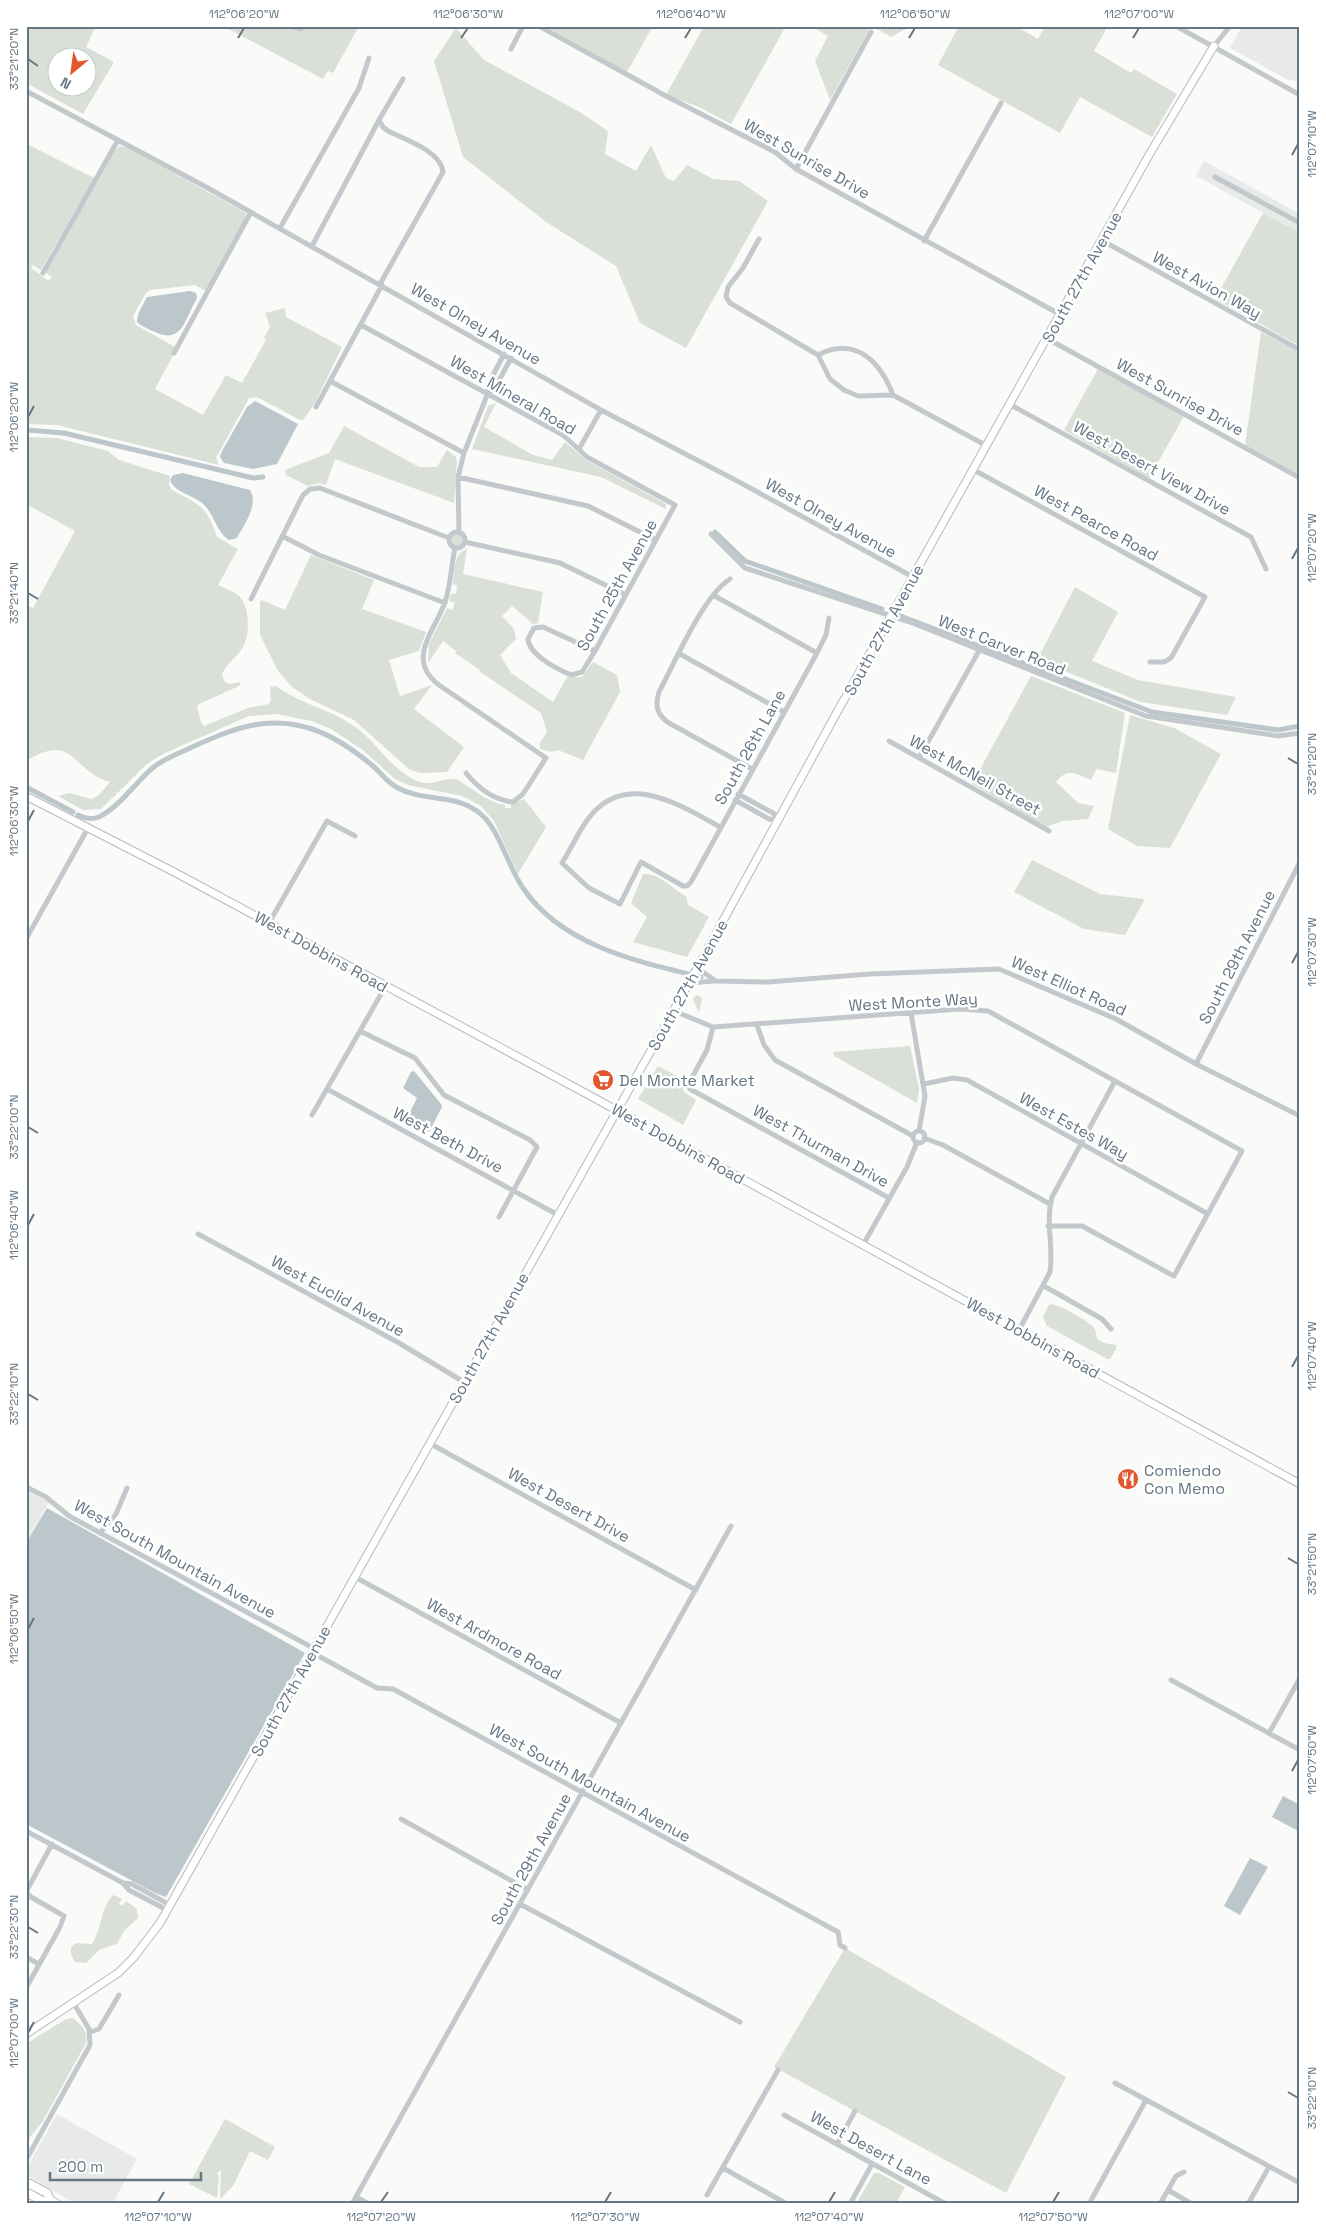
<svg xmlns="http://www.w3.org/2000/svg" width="1326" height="2230" viewBox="0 0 1326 2230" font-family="'Space Grotesk',sans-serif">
<rect width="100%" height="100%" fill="#fafaf8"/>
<path fill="#e8e9e9" d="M1242,26H1300V84L1292,79L1290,81L1230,48Z
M1204,161L1300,214V233L1196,176Z
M26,1490L49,1502L26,1542Z
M57,2114L137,2159L112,2204H76L27,2175L26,2169Z"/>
<path fill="#dadfd7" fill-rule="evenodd" d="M26,26H96L86,47L114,62L83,114L26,83ZM58,58H88V88H58Z
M223,26H359L333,73L328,71L323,79Z
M545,26H653L627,72Z
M704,26H786L731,124L699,107L666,95Z
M811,26H871L830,100L815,61L828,36Z
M872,26H911L891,37Z
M959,26H1016L1038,39L1045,26H1108L1094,51L1131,73L1134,69L1177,94L1152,137L1080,97L1060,133L938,65Z
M456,28L484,60L580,112L608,131L605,154L636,171L651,145L666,178L674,181L687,165L713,179L739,181L768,201L686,348L640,323L616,266L546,222L463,157L434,61Z
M29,145L94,178L41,270L33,265L31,268L49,281L52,277L46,273L113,152L120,146L127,147L246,213L245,220L206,291L195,285L150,290L146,293L133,316L136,325L177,348L155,389L203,415L226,375L242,383L266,340L264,338L270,327L265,313L285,308L286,317L342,347L315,403L303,420H300L257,397L249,398L216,458L219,465L57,425L26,424V151Z
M1263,213L1300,233V346L1215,299Z
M1261,332L1300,353V475L1245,445Z
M1098,369L1184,416L1149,478L1064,430Z
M496,403L484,427L533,455L552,460L565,442L586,460L666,504V509L601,477L472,449L488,406Z
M344,426L419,467H437L447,450L456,457L457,461L454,503L335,459L326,485L319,483L308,486L286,475L285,470L329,453Z
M26,437L57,438L108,451L119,460L170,476L169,485L172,490C200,505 207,506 217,537L238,549L218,585C224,588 233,591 239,596C250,606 251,637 241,650C235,659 227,663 222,674L224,681L229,684L241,682L239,686L199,704L197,707L201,722L204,726L248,708L269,704L271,700L270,687L276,686C300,704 330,709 354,726C378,743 390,769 417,781C432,788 448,775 458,780C473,789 487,802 505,805V808H511V804L524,799L546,827L518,874L494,821L481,806L462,796L408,785L395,779L363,750L331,729L311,721L277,714L249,716L163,754L147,764L101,809L83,810L58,796L70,793L91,799L98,796L110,782C70,771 76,731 26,761V605L33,608L75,531L26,504Z
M449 540a8 8 0 1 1 16 0a8 8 0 1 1-16 0Z
M467,549L463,574L543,592L538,623L533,624L512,606L502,616L514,629L516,639L500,655L511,673L553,702L567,677H582L593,662L617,675L620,692L583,760L558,750L551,752L540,749V743L547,732L541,713L479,671L480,670L455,653L456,651L443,641L428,663L429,644L447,608L452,610L455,603L449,601L451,594H456L457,586L453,584C455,572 453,553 467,549Z
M311,555L374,580L362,609L426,632L419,651L389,660L400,696L432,685L414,709L464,747L447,772L421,773L410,770L354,720L310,699L292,687L278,671L260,635V602L262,600L285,610Z
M1075,587L1118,612L1092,661L1138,680L1236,697L1227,715L1141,702L1037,660Z
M1031,676L1125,713L1116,773L1097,769L1091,780C1075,774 1068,767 1056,782L1078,803L1094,806L1088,819L1063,821L1046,827L972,784Z
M1130,715L1174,728L1221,754L1170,848L1137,846L1108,829Z
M1032,860L1100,894L1145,899L1125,935L1084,929L1014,892Z
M643,874C661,873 672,889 686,896L688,905L709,917L687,957L633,942L647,917L631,903Z
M697,995L702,998L699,1013L693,999Z
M910,1046L919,1089L917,1103L834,1056L833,1052Z
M658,1066L681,1078L684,1092L696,1100L683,1125L638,1099Z
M1052,1304C1064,1308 1082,1317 1091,1325C1103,1335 1086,1341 1116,1345V1349L1110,1359H1107L1047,1326L1043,1317L1049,1305Z
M113,1895L122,1899L119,1904L122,1906L126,1901L137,1909L138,1918L124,1931L117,1944L99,1950L86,1963L75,1962L71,1954V1947L76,1943L92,1944C102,1929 100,1909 113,1895Z
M845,1948L1066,2077L1006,2193L774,2067Z
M73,2018C81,2025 88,2030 86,2043L43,2121L26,2142V2044L66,2019Z
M225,2119L275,2147L268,2160L250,2151L233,2186L220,2199L221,2170L217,2173L219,2175L217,2198L189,2184Z
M874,2173H879L905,2187L896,2204H856Z"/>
<path fill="#bbc7cb" d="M190,291L196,293L197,298C185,319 182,345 155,332C149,329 142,327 137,322L138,314L147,297Z
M255,401L298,424L277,464L253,469L224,463L220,457L221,453L247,407Z
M183,473L250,490C259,506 244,524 237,538L229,540C215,531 215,514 202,503C192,495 174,492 170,480L173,475Z
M414,1071L441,1104L442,1107L429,1132L407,1123L406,1120L417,1098L403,1088L411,1072Z
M47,1508L305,1653L166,1897L155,1893L26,1824V1543Z
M1283,1796L1300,1805V1832L1272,1817Z
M1250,1858L1268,1867L1240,1915L1224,1906Z"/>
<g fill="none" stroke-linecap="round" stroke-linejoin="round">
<path stroke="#bbc7cb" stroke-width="5" d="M26,430L64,433L253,478L263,477
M715,532L745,561L882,609
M898,615L1152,712L1278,730L1300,726
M26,787L73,812
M78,815C84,818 92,820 99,817C121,806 136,781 155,766C166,758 180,753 192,747C233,729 266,714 312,729C333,736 355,751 373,766C381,773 388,783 398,788C425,803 458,792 483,816C499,831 509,868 523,888C561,945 638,962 701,977"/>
<g stroke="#b3babf" stroke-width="9">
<path id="secondary" d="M26,796L176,873L587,1094L1300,1484
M26,2034L118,1973L134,1957L160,1923L689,983L836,714L1149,155L1214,46"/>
</g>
<g stroke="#b5babe" stroke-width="10">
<path id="primary" d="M26,2182L47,2193L50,2200L57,2204
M26,2192L44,2202L50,2200"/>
</g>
<path stroke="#c3c8cc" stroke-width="5" d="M291,26L301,29L305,26
M539,26L666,96L775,152L796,169L1061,315
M1176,26L1300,95
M1214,46L1230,26
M511,49L523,26
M26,91L206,187L601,410L741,483L913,577
M796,169L871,32
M1215,177L1300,223
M280,228L359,88L369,58
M759,239L743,268L728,287L726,297L730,303L818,355L830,379L844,390L858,396L893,395L987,446
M924,241L1001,103
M1103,241L1300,350
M312,246L379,120
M43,273L118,140
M380,284L443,172C441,151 406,140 388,131L383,127L379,120L403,79
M361,325L563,435L587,457L675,505L595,651L582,672L571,675C557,669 529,655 528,639L534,628L543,627L595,651
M1048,339L1300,478
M174,353L251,212
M818,355C856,335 881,363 893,395
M330,381L464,453
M488,393L495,388L511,358
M1011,405L1251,537L1266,569
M316,407L382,285
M579,449L601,410
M974,470L1205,597L1171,658L1164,662H1150
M458,477L588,506L656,540
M449 540a8 8 0 1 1 16 0a8 8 0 1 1-16 0Z
M459,532L458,477L464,453L488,393V385L504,354
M711,534L745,568L910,622L1146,716L1278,736L1300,733
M282,536L319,555L445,603
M465,542L560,563L626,595
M455,548C451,566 451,585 445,602C435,631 405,659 439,685L546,758L523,794L513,802C494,800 478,788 466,773
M730,579C703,596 675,662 659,692C655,705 656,714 669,723L752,769
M713,595L817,653
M251,599L303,495L310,489L320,488L449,538
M680,654L784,712
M889,741L1049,831
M919,758L980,649
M738,794L773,813L779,820
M735,800L769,819L779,820
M720,827C680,805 625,769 588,819C578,832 571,849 562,863L589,888L620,904L641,862L683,886H687L691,882L817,653L826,635L829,618
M269,923L327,821L355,836
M26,939L88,828
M697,968L716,981L768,982L870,974L999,969L1116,1019L1196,1064L1300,1116
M689,983L714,981
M674,1011L713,1027L960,1009L988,1011L1242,1151L1174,1276L1082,1226H1048
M911,1013L925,1096L919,1131
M757,1025L764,1045L775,1060L913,1136
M713,1027L707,1050L690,1081L688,1086L690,1089L889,1198
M360,1031L415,1058L444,1095L530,1140L537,1147L499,1217
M1196,1064L1300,862
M924,1084L953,1078L967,1080L1208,1214
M327,1089L558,1215
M312,1115L385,987
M913 1137a6 6 0 1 1 12 0a6 6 0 1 1-12 0Z
M924,1138L943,1145L1050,1204
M198,1234L399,1343L464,1382
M863,1245L907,1167L917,1142
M1044,1286L1102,1319L1111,1329
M1019,1330L1050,1272C1054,1247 1045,1223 1052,1197L1115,1081
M429,1443L696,1590
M26,1487L46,1497L69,1516L315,1649
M100,1533L116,1514L127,1488
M355,1577L621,1723
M313,1653L377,1688L393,1689L838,1932L840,1945L845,1948
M1171,1680L1298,1749
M1269,1733L1300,1678
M401,1819L528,1890
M26,1831L123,1883L132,1884L170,1905
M123,1883L129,1890L167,1910
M520,1904L740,2022
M26,1957L39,1964
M26,1988L60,1927L64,1916L31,1897L26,1892L52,1844
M90,2032L99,2029L119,1995
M1115,2083L1300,2183
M784,2115L946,2204
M837,2144L855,2111
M26,2160L90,2045L89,2029L73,2002
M723,2168L787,2204
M1168,2190L1192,2204
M707,2195L778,2070
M356,2197L369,2204
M352,2204L731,1526
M850,2204L872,2164
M1089,2204L1146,2100
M1160,2204L1176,2176L1184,2172
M1248,2204L1269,2167"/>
<use href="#secondary" stroke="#fff" stroke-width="7"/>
<use href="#primary" stroke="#fff" stroke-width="8"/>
</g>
<path fill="none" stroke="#657683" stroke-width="2" d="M238,38L244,28M461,38L468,28M685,38L691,28M909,38L915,28M1133,38L1139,28M28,59L38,66M1292,155L1298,144M28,417L34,406M1292,559L1298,548M28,593L38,599M1288,758L1298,764M28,821L34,810M1292,963L1298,952M28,1127L38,1133M28,1225L34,1214M1292,1367L1298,1356M28,1394L38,1400M1288,1558L1298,1564M28,1629L34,1618M1292,1771L1298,1760M28,1927L38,1933M28,2033L34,2022M1288,2092L1298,2098M158,2202L164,2192M381,2202L388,2192M605,2202L611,2192M829,2202L835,2192M1053,2202L1059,2192"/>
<defs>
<g id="supermarket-disc" transform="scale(1.125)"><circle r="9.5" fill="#e4572e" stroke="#fff"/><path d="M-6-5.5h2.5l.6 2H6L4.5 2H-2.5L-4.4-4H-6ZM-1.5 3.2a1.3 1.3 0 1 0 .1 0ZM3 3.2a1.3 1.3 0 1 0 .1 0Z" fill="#fff"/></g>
<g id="restaurant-disc" transform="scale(1.125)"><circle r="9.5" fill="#e4572e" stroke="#fff"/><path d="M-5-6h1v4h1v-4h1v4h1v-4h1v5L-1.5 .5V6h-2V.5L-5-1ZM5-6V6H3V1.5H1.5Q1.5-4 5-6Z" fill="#fff"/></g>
</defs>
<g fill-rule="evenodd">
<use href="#supermarket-disc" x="603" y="1080"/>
<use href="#restaurant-disc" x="1128" y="1479"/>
</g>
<g text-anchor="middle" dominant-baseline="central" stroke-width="5" stroke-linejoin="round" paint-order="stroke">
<g font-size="16" fill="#657683" stroke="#fff">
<text transform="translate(807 159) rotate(30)">West Sunrise Drive</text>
<text transform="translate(1082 277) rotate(-61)">South 27th Avenue</text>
<text transform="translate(1207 285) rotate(29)">West Avion Way</text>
<text transform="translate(476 324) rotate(30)">West Olney Avenue</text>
<text transform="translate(513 395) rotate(30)">West Mineral Road</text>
<text transform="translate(1180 397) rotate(29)">West Sunrise Drive</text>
<text transform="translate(1152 468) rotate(29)">West Desert View Drive</text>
<text transform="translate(831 518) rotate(29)">West Olney Avenue</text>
<text transform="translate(1096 523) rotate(29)">West Pearce Road</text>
<text transform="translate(617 585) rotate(-61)">South 25th Avenue</text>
<text transform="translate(884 630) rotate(-61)">South 27th Avenue</text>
<text transform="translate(1002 645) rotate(22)">West Carver Road</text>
<text transform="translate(750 747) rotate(-61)">South 26th Lane</text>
<text transform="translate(975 775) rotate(29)">West McNeil Street</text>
<text transform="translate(321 952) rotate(29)">West Dobbins Road</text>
<text transform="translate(1237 957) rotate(-63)">South 29th Avenue</text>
<text transform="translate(688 985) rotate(-61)">South 27th Avenue</text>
<text transform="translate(1069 986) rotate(24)">West Elliot Road</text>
<text transform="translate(913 1002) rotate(-3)">West Monte Way</text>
<text transform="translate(1074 1126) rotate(29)">West Estes Way</text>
<text transform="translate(448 1140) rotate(28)">West Beth Drive</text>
<text transform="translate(678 1144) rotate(29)">West Dobbins Road</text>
<text transform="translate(821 1146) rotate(29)">West Thurman Drive</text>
<text transform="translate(338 1296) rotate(29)">West Euclid Avenue</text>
<text transform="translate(489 1338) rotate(-61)">South 27th Avenue</text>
<text transform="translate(1033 1338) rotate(29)">West Dobbins Road</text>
<text transform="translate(569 1505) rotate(29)">West Desert Drive</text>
<text transform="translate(175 1559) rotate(29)">West South Mountain Avenue</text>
<text transform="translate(494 1639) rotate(29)">West Ardmore Road</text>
<text transform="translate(291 1691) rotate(-61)">South 27th Avenue</text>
<text transform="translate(590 1783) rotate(29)">West South Mountain Avenue</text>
<text transform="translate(531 1859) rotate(-61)">South 29th Avenue</text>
<text transform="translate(871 2148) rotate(29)">West Desert Lane</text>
</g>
<g font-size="16" fill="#657683" stroke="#fff" text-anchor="start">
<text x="619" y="1080">Del Monte Market</text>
<text x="1144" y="1470">Comiendo<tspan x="1144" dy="18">Con Memo</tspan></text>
</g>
</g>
<rect width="1326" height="2230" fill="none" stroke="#ffffff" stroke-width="55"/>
<g transform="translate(72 72) rotate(209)"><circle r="24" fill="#ffffff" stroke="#c1c8cd"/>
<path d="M0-4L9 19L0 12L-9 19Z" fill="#e4572e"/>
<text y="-8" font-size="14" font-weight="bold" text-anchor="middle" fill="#657683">N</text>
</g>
<path d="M50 2172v8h151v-8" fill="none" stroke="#657683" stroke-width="2.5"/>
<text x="58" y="2172" font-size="15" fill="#657683" stroke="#ffffff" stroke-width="4" paint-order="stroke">200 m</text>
<rect x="28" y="28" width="1270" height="2174" fill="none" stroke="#657683" stroke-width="2"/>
<g font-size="12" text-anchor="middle" fill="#657683">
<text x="244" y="18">112°06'20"W</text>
<text x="468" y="18">112°06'30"W</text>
<text x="691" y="18">112°06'40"W</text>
<text x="915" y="18">112°06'50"W</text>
<text x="1139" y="18">112°07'00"W</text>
<text transform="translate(14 59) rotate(-90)" y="4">33°21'20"N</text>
<text transform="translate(1312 144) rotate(-90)" y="4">112°07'10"W</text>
<text transform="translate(14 417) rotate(-90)" y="4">112°06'20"W</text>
<text transform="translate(1312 548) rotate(-90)" y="4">112°07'20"W</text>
<text transform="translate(14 593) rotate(-90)" y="4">33°21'40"N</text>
<text transform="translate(1312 764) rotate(-90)" y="4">33°21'20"N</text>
<text transform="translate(14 821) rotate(-90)" y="4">112°06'30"W</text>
<text transform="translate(1312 952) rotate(-90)" y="4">112°07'30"W</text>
<text transform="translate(14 1127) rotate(-90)" y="4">33°22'00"N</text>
<text transform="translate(14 1225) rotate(-90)" y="4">112°06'40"W</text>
<text transform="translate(1312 1356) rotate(-90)" y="4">112°07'40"W</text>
<text transform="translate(14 1394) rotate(-90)" y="4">33°22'10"N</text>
<text transform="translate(1312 1564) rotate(-90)" y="4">33°21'50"N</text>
<text transform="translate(14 1629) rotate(-90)" y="4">112°06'50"W</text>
<text transform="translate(1312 1760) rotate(-90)" y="4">112°07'50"W</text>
<text transform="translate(14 1927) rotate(-90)" y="4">33°22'30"N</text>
<text transform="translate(14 2033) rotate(-90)" y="4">112°07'00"W</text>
<text transform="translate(1312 2098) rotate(-90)" y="4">33°22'10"N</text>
<text x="158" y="2221">112°07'10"W</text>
<text x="381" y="2221">112°07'20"W</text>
<text x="605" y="2221">112°07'30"W</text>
<text x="829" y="2221">112°07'40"W</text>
<text x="1053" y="2221">112°07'50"W</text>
</g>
</svg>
